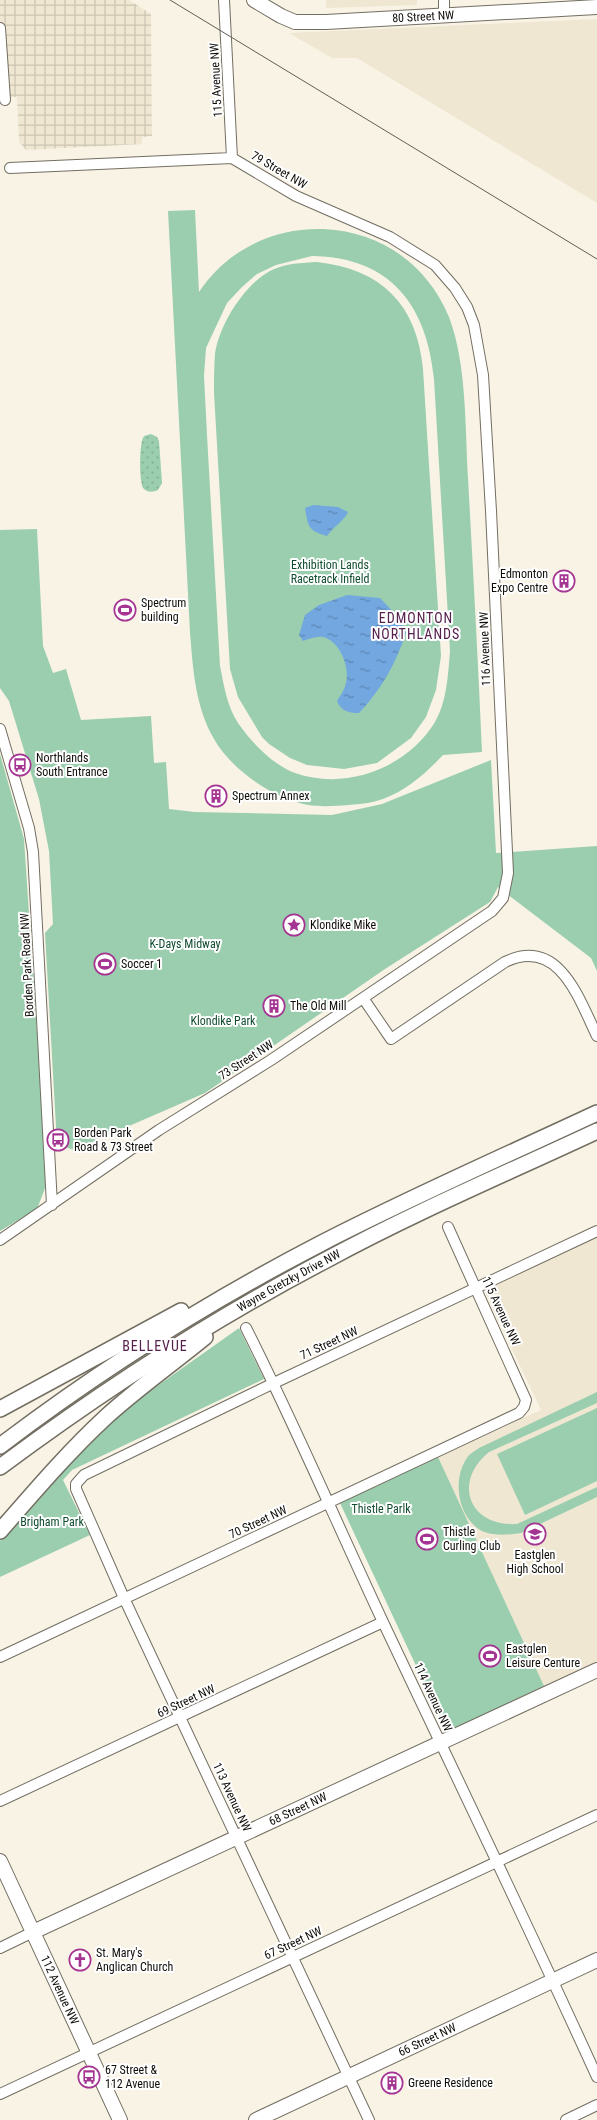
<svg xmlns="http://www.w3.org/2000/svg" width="597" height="2120" viewBox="0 0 597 2120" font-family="'Roboto Condensed',sans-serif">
<defs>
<pattern id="industrial-grid" width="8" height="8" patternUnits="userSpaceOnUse" patternTransform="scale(1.25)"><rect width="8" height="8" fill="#efe7d2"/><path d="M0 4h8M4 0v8" fill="none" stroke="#ccc5b3"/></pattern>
<pattern id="grass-dots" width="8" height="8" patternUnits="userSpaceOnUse" patternTransform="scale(1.25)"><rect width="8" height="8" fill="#9aceae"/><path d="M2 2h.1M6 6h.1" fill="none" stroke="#84b094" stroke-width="1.8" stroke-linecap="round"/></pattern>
<pattern id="water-ripples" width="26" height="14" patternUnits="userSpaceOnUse" patternTransform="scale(1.25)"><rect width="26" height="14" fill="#72a7e0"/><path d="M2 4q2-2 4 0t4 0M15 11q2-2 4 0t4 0" fill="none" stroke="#5c86b4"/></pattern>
</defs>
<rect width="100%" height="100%" fill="#f9f3e5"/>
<path fill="#efe7d2" d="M326,0H417V5L326,8Z
M597,19V203L357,58H332L289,33Z
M597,1237V1662L544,1686L438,1457L541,1410L486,1294L487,1288Z"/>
<path fill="url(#industrial-grid)" d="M0,0H129L151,14L152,136L142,137V144L26,150L19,142L17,97L0,98Z"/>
<path fill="url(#grass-dots)" d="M151,434L157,437L159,441L162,483L158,490C153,492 147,493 143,488C139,481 139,442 144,436Z"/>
<path fill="#9aceae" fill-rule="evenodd" d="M195,210L199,292C227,250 274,227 324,229C381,232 427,264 449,317C467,365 465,427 468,478C473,569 478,661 482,752L443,755C425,774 407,790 383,799C372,803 360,804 349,805C335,806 321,807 308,805C273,799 231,769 214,739C195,706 193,669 190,632L168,211ZM312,256C390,257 427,305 434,379L450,651C448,675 447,701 435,722C407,768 346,791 295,773C273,765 252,743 238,723C227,706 224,686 220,666L207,435L204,376L206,348L227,303L242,287L257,274L276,265Z
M317,262C382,269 417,305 423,369L441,656L436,690L426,717L411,738L377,763L344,769L307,765L290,758L269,744L262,737L238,697L230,669L214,393C214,380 214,367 215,354C219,325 245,283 272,270C286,263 302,263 317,262Z
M37,529L43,646L53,673L66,669L81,720L151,716L154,763L166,762L169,809L195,812L332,815L382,804L491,760L496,853L597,846V971L591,958L498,887L490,902L385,969L205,1093L74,1150L57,1144L45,933L53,924L49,851L39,799L9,701L0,688V530Z
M0,754L24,839L47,1183L37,1209L0,1231Z
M239,1328L264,1379L72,1470L63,1480L90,1535L0,1577V1541L56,1473L109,1423L150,1391Z
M597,1392V1403L489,1452C452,1482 469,1527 517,1524L597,1487V1497L521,1533C507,1535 487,1537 476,1527C457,1511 453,1478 467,1458C469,1454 475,1451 479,1448Z
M597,1408V1481L525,1515L497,1454Z
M438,1457L544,1686L447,1732L340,1503Z"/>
<path fill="url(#water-ripples)" d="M313,505L338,507L348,512C345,520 333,527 327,536C308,531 308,526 305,508Z
M347,595L380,598L398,617L406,632C397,662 381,690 359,713C348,713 341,711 337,701C340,696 345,689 346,683C350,667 340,641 323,637C316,636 309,639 303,641L299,635L305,615L319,605Z"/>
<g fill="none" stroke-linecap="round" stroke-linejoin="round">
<g stroke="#736e62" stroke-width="12">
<path id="street" d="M224,0L232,158
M444,0V15
M0,28L5,100
M0,729L29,828L33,852L52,1205
M363,998L391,1039L505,962C559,936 579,999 597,1036
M0,1240L159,1130L271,1060L492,911L503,898L508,873L491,511L483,375L474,325L467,307L455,288L435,265L390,237L296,196L232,158L10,168
M246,1328C295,1425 337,1524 383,1622C455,1774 528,1925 597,2077
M0,1657L519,1413L524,1407L526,1400L448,1227
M0,1801L383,1622
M0,1948L33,1932
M0,2094L597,1815
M369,2120L124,1598L76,1489V1484L84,1475L274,1383L597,1231
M566,2120L597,2105"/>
</g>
<g stroke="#736e62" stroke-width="16">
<g id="secondary">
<path id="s1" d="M254,0L281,16L295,22H326L597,7"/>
<path id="s2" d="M0,1861L120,2120"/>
<path id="s3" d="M33,1932L597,1670"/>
<path id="s4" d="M256,2120L597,1960"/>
</g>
</g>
<g stroke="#736e62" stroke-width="18">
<g id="primary">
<path d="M0,1409L181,1311"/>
<path d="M0,1446C100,1370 208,1302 320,1244C411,1197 505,1156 597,1113"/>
<path id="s5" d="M0,1467C105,1389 213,1319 328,1259C415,1212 507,1173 597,1131"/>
<path d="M0,1531C34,1492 68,1452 107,1416C138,1388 172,1364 205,1337"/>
</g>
</g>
<use href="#street" stroke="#fff" stroke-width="10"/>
<use href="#secondary" stroke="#fff" stroke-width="14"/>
<use href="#primary" stroke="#fff" stroke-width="15"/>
<path stroke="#625e56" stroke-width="1" d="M170,0L597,259"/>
</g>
<defs>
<g id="building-ring" transform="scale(1.125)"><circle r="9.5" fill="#fff" stroke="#a53592" stroke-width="1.5"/><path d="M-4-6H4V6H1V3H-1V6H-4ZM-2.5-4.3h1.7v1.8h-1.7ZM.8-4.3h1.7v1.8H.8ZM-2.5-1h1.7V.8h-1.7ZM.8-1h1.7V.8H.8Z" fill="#a53592"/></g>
<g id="stadium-ring" transform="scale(1.125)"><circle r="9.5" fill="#fff" stroke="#a53592" stroke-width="1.5"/><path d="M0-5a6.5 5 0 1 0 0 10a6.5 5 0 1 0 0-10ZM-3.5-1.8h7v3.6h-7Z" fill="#a53592"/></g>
<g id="bus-ring" transform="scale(1.125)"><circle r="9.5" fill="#fff" stroke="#a53592" stroke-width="1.5"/><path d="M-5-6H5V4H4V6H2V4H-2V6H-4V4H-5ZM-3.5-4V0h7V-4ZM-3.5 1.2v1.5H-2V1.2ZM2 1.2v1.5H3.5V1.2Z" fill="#a53592"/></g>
<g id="sight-ring" transform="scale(1.125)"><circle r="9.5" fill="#fff" stroke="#a53592" stroke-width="1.5"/><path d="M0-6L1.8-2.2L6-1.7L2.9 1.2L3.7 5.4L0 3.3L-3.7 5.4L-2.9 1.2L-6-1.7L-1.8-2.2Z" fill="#a53592"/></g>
<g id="school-ring" transform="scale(1.125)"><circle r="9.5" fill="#fff" stroke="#a53592" stroke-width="1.5"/><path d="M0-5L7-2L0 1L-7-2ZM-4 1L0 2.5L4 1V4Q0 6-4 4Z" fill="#a53592"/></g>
<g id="church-ring" transform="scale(1.125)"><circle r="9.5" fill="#fff" stroke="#a53592" stroke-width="1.5"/><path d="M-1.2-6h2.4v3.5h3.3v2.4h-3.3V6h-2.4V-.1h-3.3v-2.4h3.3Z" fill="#a53592"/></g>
</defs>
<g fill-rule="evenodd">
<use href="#building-ring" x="564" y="581"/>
<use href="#stadium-ring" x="125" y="610"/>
<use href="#bus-ring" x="20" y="765"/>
<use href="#building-ring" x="216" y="796"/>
<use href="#sight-ring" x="294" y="925"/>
<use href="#stadium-ring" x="105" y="964"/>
<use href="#building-ring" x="274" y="1006"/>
<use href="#bus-ring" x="58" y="1140"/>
<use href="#school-ring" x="535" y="1534"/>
<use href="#stadium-ring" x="427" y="1539"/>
<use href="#stadium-ring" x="490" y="1656"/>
<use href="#church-ring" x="80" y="1960"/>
<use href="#bus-ring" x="89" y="2077"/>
<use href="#building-ring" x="392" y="2083"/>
</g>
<g text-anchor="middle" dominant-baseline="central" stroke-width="4" stroke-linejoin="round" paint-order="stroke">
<g font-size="12" fill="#0f0d08" stroke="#fff">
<text stroke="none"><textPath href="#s1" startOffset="175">80 Street NW</textPath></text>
<text transform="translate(216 80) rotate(-93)">115 Avenue NW</text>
<text transform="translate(279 170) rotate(30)">79 Street NW</text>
<text transform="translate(485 649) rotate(-92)">116 Avenue NW</text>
<text transform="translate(27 965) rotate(-93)">Borden Park Road NW</text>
<text transform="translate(246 1060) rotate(-33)">73 Street NW</text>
<text stroke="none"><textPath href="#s5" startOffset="344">Wayne Gretzky Drive NW</textPath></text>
<text transform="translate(501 1311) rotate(65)">115 Avenue NW</text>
<text transform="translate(329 1343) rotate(-25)">71 Street NW</text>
<text transform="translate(258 1522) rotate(-25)">70 Street NW</text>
<text transform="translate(433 1697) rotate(65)">114 Avenue NW</text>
<text transform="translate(186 1701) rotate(-25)">69 Street NW</text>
<text transform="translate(232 1797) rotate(65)">113 Avenue NW</text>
<text stroke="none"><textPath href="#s3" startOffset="292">68 Street NW</textPath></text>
<text transform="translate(293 1943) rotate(-25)">67 Street NW</text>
<text stroke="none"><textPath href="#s2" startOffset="142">112 Avenue NW</textPath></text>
<text stroke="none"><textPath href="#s4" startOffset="189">66 Street NW</textPath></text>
</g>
<g font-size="12" fill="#104c2f" stroke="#fff">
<text x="330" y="565">Exhibition Lands<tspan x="330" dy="14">Racetrack Infield</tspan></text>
<text x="185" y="944">K-Days Midway</text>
<text x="223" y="1021">Klondike Park</text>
<text x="381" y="1509">Thistle Parlk</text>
<text x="52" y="1522">Brigham Park</text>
</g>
<g font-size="12" fill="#0f0d08" stroke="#fff" text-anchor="start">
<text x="548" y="574" text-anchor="end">Edmonton<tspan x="548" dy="14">Expo Centre</tspan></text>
<text x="141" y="603">Spectrum<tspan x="141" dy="14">building</tspan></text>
<text x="36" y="758">Northlands<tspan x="36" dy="14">South Entrance</tspan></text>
<text x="232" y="796">Spectrum Annex</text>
<text x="310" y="925">Klondike Mike</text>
<text x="121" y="964">Soccer 1</text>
<text x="290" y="1006">The Old Mill</text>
<text x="74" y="1133">Borden Park<tspan x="74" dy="14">Road &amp; 73 Street</tspan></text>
<text x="443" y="1532">Thistle<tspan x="443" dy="14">Curling Club</tspan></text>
<text x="535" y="1555" text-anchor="middle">Eastglen<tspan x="535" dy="14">High School</tspan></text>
<text x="506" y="1649">Eastglen<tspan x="506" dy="14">Leisure Centure</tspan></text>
<text x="96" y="1953">St. Mary's<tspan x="96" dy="14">Anglican Church</tspan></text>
<text x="105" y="2070">67 Street &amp;<tspan x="105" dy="14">112 Avenue</tspan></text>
<text x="408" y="2083">Greene Residence</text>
</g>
<g font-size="14" letter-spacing="1" fill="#56204c" stroke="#fff">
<text x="416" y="618">EDMONTON<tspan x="416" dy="16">NORTHLANDS</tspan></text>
<text x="155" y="1346">BELLEVUE</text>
</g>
</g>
</svg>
